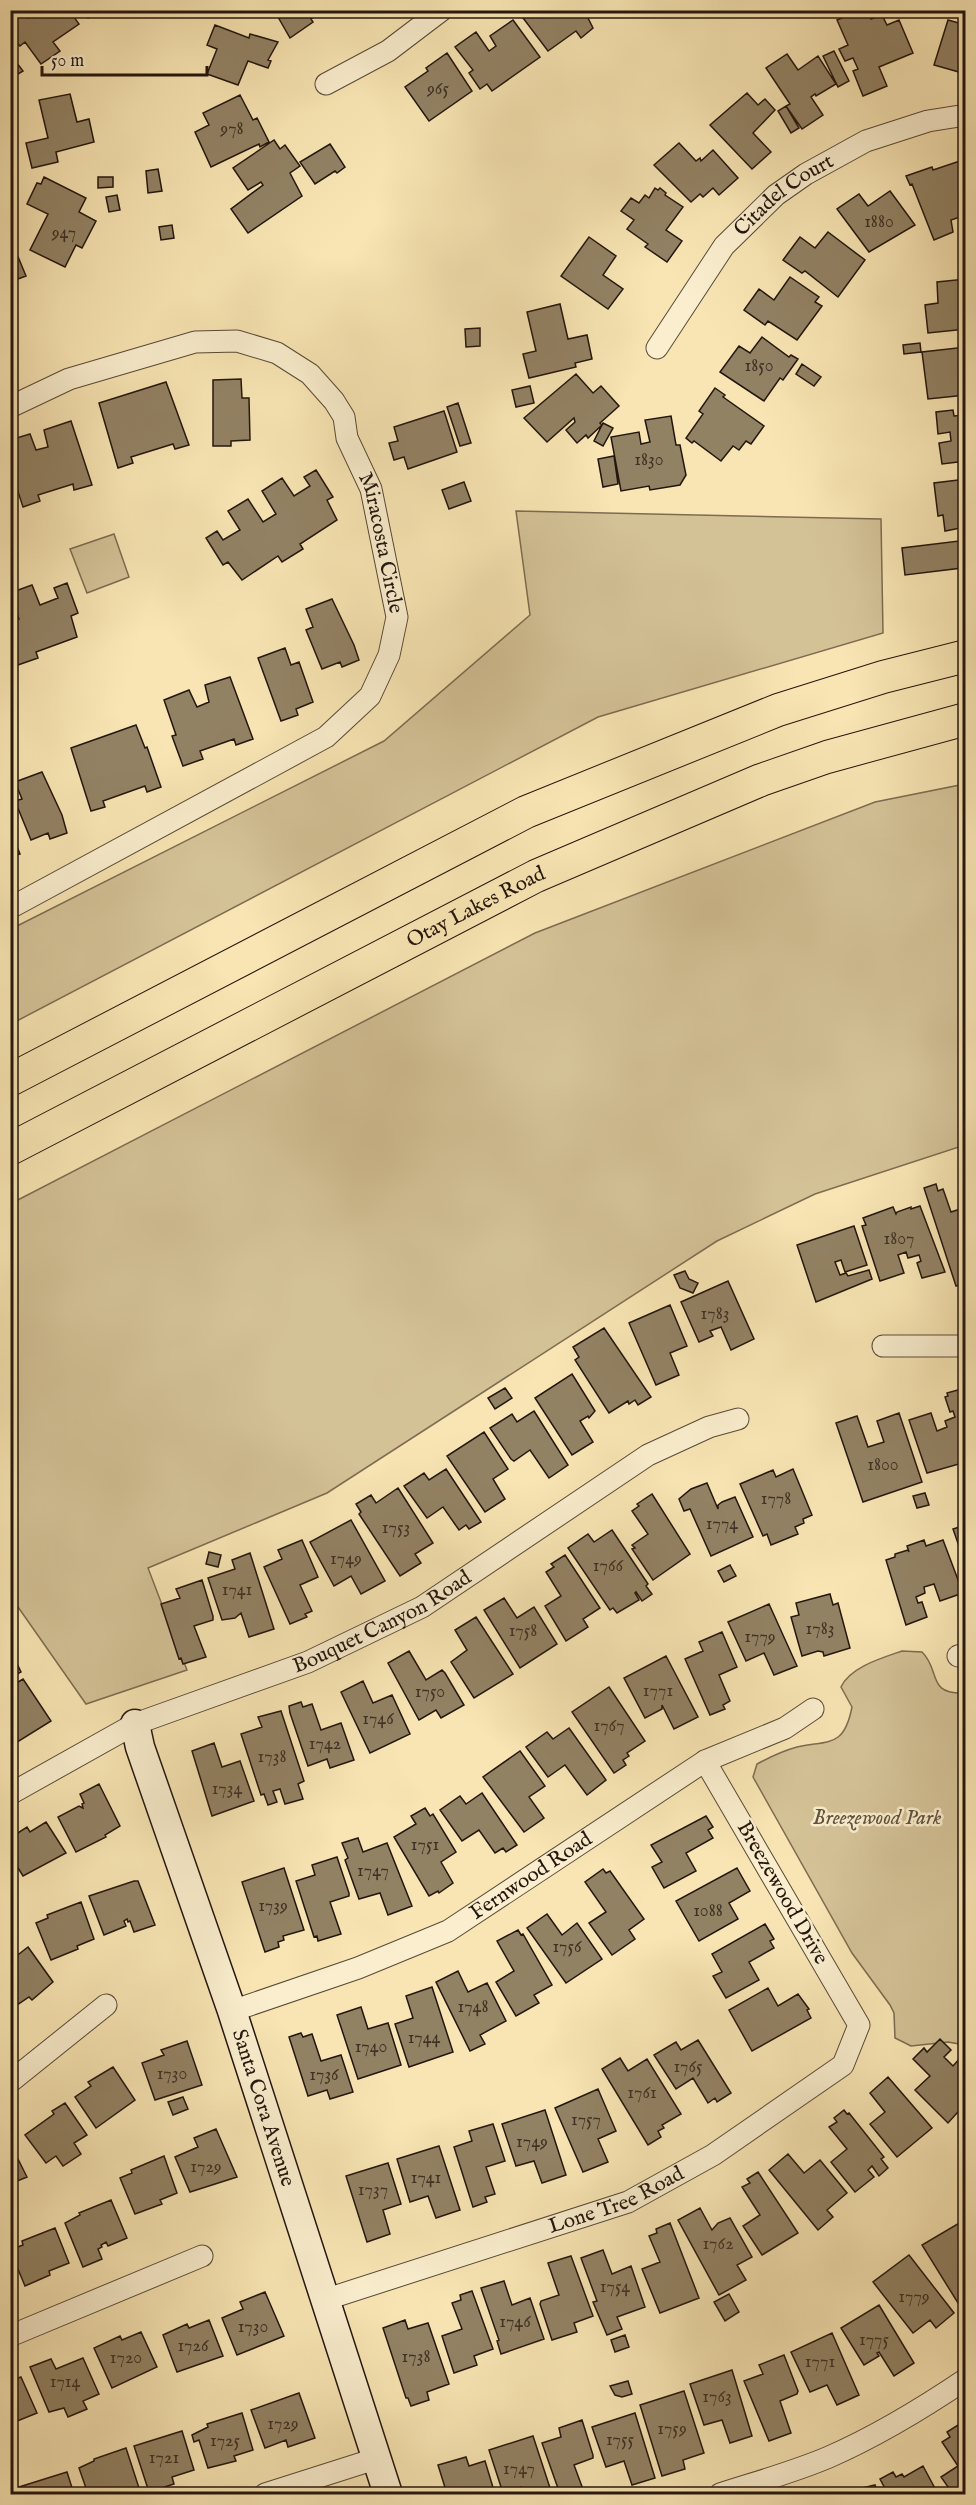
<svg xmlns="http://www.w3.org/2000/svg" width="976" height="2505" viewBox="0 0 976 2505" font-family="'IM FELL English',serif">
<rect width="100%" height="100%" fill="#f8e5b3"/>
<filter id="stains"><feTurbulence type="fractalNoise" baseFrequency=".00333" numOctaves="4"/><feColorMatrix values="0 0 0 0 .2 0 0 0 0 .09 0 0 0 0 .02 0 0 0 .5 -.17"/></filter>
<radialGradient id="worn" r=".72"><stop offset=".6" stop-color="#630" stop-opacity="0"/><stop offset="1" stop-color="#630" stop-opacity=".3"/></radialGradient>
<path fill="#d4c297" stroke="#7c6c52" stroke-width="1.5" d="M516,511L881,519L883,633L598,717L11,1024V929L384,741L530,615Z
M114,534L129,577L87,593L70,549Z
M965,784V1145L815,1194L717,1241L327,1493L148,1568L187,1670L86,1704L11,1597L10,1204L535,933L875,802Z
M902,1651L922,1652C941,1670 926,1695 965,1693V2045L948,2042L911,2046L895,2038L894,2013L890,2005L852,1953L753,1777L757,1764C770,1757 782,1751 797,1747C829,1740 844,1748 852,1707L841,1687C850,1667 882,1658 902,1651Z"/>
<path fill="#928264" stroke="#23160e" stroke-width="1.5" d="M10,10H23L28,18L37,11L39,14L43,10H69L79,24L53,42L60,51L41,64L25,42L20,46L10,36Z
M82,10H98L88,18Z
M274,10H323L311,19L313,22L290,38Z
M517,10H584L593,28L581,38L576,31L548,51Z
M860,10H867L871,19L882,15L887,25L899,20L913,53L879,67L887,86L863,96L853,71L858,69L853,58L845,61L839,49L848,45L837,20Z
M513,20L540,57L492,91L487,84L480,89L469,73L473,70L455,47L476,32L489,51L496,46L490,36Z
M948,20L966,25V68L961,66L959,72L934,65Z
M215,25L249,38L250,34L278,42L268,60L271,61L268,68L248,61L238,85L207,74L217,49L207,45Z
M834,51L849,81L838,87L823,56Z
M447,53L472,91L429,121L405,87L428,71L426,68Z
M10,54L23,71L10,79Z
M787,54L798,70L818,56L836,84L816,96L815,94L811,97L823,115L802,129L786,106L790,104L766,68Z
M747,93L758,105L765,99L775,110L753,133L771,152L752,169L710,125Z
M70,94L77,122L89,119L94,142L56,152L58,162L32,168L26,143L48,138L39,100Z
M240,95L253,120L257,118L269,142L260,147L259,144L211,167L195,132L209,125L203,113Z
M786,106L799,128L791,133L778,111Z
M274,140L280,149L285,145L300,166L290,173L302,196L248,233L231,209L263,185L261,182L248,190L233,168Z
M679,143L696,161L700,158L701,161L713,150L738,178L719,195L713,188L703,197L700,194L691,202L654,165Z
M330,144L345,167L337,173L335,171L315,184L300,162Z
M960,161L966,177V215L951,220L953,232L934,240L912,184L910,185L906,176L932,167L933,170Z
M158,169L162,191L148,193L146,171Z
M44,177L86,198L79,212L96,221L82,248L76,245L65,267L30,250L48,214L27,204L37,183L41,184Z
M98,177H113V187L98,188Z
M655,188L658,190L660,188L666,193L665,195L683,207L666,230L682,241L667,262L645,247L648,244L627,229L634,220L621,211L631,198L639,203L645,195L649,198Z
M890,191L915,225L869,252L837,209L859,194L868,206Z
M117,195L120,210L109,212L106,197Z
M172,225L174,238L161,240L159,227Z
M828,232L865,260L838,297L805,271L802,273L783,260L800,237L815,248Z
M589,237L616,256L603,275L623,289L608,309L561,276Z
M14,247L26,276L10,282V248Z
M790,277L819,297L815,302L822,306L797,340L768,321L765,325L744,310L759,289L774,300Z
M966,279V329L928,333L925,305L938,303L937,282Z
M560,304L568,339L587,335L592,359L575,363L576,367L529,378L523,354L536,351L527,312Z
M480,328V346L466,347L465,329Z
M762,337L789,357L791,355L798,359L783,380L780,378L764,401L720,372L739,346L750,353Z
M920,343L921,352L904,354L903,345Z
M966,347V395L928,399L922,352Z
M802,364L821,377L814,386L796,374Z
M576,374L593,393L601,386L619,406L600,423L602,425L588,438L586,435L577,443L566,430L575,422L574,418L547,442L524,418Z
M241,379L242,398H249L250,440L231,441V446H213V380Z
M166,382L189,445L175,449L173,444L131,457L133,463L118,468L99,403Z
M530,386L534,403L516,407L512,390Z
M715,388L725,395L723,397L764,426L751,444L746,441L739,450L733,446L721,461L694,441L692,443L686,438L703,414L699,411Z
M458,403L471,443L460,446L447,407Z
M953,410L954,416L966,415V461L942,464L939,443L951,441L950,432L938,434L936,412Z
M444,411L457,452L408,469L404,457L394,460L389,443L398,441L394,427Z
M671,416L676,445H680L686,475L680,485L650,490L649,486L621,491L611,437L639,432L641,444L650,442L645,420Z
M71,421L92,485L74,490L73,484L38,495L40,501L23,507L10,467V440L30,434L36,450L48,447L44,430Z
M603,423L613,428L603,446L594,441Z
M614,456L618,484L603,487L598,459Z
M316,470L333,497L327,500L337,520L300,544L303,549L282,562L278,556L242,580L228,562L223,565L206,538L217,531L223,540L240,530L228,511L248,499L263,522L276,514L262,491L282,478L294,496L310,486L304,477Z
M966,479V527L945,531L943,515L938,516L934,483Z
M464,482L471,501L449,509L442,490Z
M959,541L962,568L905,575L902,548Z
M67,583L78,613L71,616L77,637L36,652L38,658L15,666L13,660L10,661V622L19,619L10,593L32,585L40,605L58,598L54,588Z
M332,599L354,645L359,660L342,667L340,662L322,669L306,630L313,627L306,609Z
M285,648L291,665L299,662L313,702L296,709L298,715L281,721L258,658Z
M230,677L253,739L236,745L234,739L200,751L203,759L183,766L172,736L176,735L164,700L189,690L197,707L209,702L205,685Z
M136,725L145,748L147,747L161,787L147,792L145,786L103,801L105,807L91,811L71,748Z
M42,772L62,815L67,833L50,839L48,833L31,840L15,801L22,799L15,782Z
M10,829L20,854L10,857Z
M936,1184L938,1191L943,1189L951,1212L966,1207V1283L956,1286L924,1188Z
M920,1206L945,1272L922,1278L917,1263L921,1261L919,1255L908,1258L906,1252L898,1255L904,1273L880,1281L862,1226L866,1225L863,1218L893,1207L896,1214L897,1212L911,1207V1209Z
M854,1226L867,1265L845,1272L841,1260L835,1262L840,1275L846,1273L848,1276L869,1270L872,1279L816,1302L797,1245Z
M685,1271L689,1279L698,1283L693,1293L680,1288L674,1275Z
M728,1281L754,1339L731,1350L721,1327L710,1331L713,1336L699,1342L681,1302Z
M670,1305L687,1346L670,1353L679,1375L656,1385L629,1323Z
M604,1328L651,1397L638,1405L635,1400L629,1404L628,1401L609,1413L575,1360L579,1357L573,1347Z
M572,1374L595,1411L589,1418L588,1416L580,1421L593,1442L572,1455L535,1398Z
M505,1388L512,1398L495,1409L488,1398Z
M965,1388L966,1462L927,1473L909,1420L931,1413L937,1431L947,1427L945,1421L955,1417L953,1411L950,1412L945,1397L948,1396L947,1393Z
M534,1411L568,1465L549,1478L530,1450L514,1461L511,1459L490,1428L512,1414L517,1422Z
M899,1413L922,1482L863,1502L836,1423L857,1416L868,1447L884,1442L877,1421Z
M484,1432L508,1469L493,1479L505,1499L485,1512L447,1456Z
M446,1469L481,1522L469,1529L466,1525L459,1530L443,1507L427,1518L404,1486L424,1473L429,1480Z
M793,1469L812,1515L803,1519L804,1523L795,1527L798,1534L771,1545L767,1534L763,1536L740,1484L773,1470L776,1477Z
M707,1483L718,1509V1505L722,1502L735,1497L753,1537L711,1556L690,1509L684,1511L679,1499L691,1489Z
M398,1488L433,1543L415,1554L421,1563L400,1576L359,1514L361,1512L356,1504L371,1495L376,1503Z
M925,1493L929,1505L917,1508L913,1496Z
M652,1494L690,1554L653,1580L632,1549L635,1548L632,1545L648,1534L632,1511L639,1506L637,1504Z
M351,1520L385,1581L361,1594L351,1576L334,1586L310,1542Z
M966,1525V1566L953,1529Z
M612,1530L648,1584L646,1586L652,1594L642,1601L636,1592L635,1593L639,1600L617,1613L613,1608L610,1610L568,1548L588,1534L594,1542Z
M302,1540L318,1577L300,1585L312,1611L305,1614L307,1617L290,1624L264,1567L282,1559L278,1550Z
M924,1540L926,1546L943,1540L963,1593L940,1601L934,1584L924,1587L925,1593L916,1597L918,1603L922,1602L927,1617L906,1625L886,1560L895,1557V1554L908,1550L909,1552L907,1546Z
M209,1552L221,1555L218,1567L206,1564Z
M250,1553L274,1629L249,1637L241,1613L235,1618L222,1620L208,1578L235,1569L232,1560Z
M565,1555L600,1608L583,1619L588,1627L566,1641L545,1606L561,1596L546,1572L554,1567L551,1564Z
M730,1565L736,1576L724,1582L718,1571Z
M202,1580L213,1616V1620L194,1626L206,1657L183,1664L181,1658L179,1659L161,1604L180,1598L176,1589Z
M830,1594L833,1605L838,1603L850,1648L824,1656L823,1652L818,1651L802,1656L791,1617L799,1615L796,1603Z
M504,1598L517,1618L534,1607L557,1644L520,1668L484,1610Z
M769,1604L797,1666L774,1675L764,1653L746,1661L728,1622Z
M476,1617L513,1674L474,1698L451,1662L467,1650L455,1630Z
M722,1632L737,1667L719,1675L730,1701L723,1705L725,1709L710,1715L685,1659L703,1651L699,1642Z
M10,1649L21,1672L10,1678Z
M409,1651L426,1680L442,1670L445,1673L464,1705L441,1718L436,1710L419,1720L388,1663Z
M666,1656L698,1717L674,1729L662,1705V1709L645,1718L624,1678Z
M23,1679L51,1721L11,1746L10,1687Z
M363,1681L373,1703L392,1695L410,1734L370,1753L341,1692Z
M609,1687L645,1741L627,1753L629,1756L623,1760L626,1765L614,1773L572,1712Z
M301,1702L303,1707L312,1704L321,1730L341,1723L354,1760L330,1768L327,1759L308,1766L290,1713L289,1706Z
M281,1711L304,1781L298,1784L303,1799L285,1804L280,1789L273,1791L277,1802L268,1805L264,1794L261,1795L241,1734L262,1727L258,1717Z
M569,1728L606,1780L587,1795L565,1765L548,1777L526,1747L547,1732L553,1739Z
M214,1743L222,1767L240,1761L254,1801L212,1816L192,1751Z
M520,1751L545,1786L529,1797L544,1818L524,1832L483,1777Z
M99,1784L120,1826L105,1835L106,1837L76,1852L58,1817L79,1806L83,1808L82,1804L84,1803L80,1794Z
M482,1793L517,1845L506,1852L503,1848L495,1853L479,1830L462,1841L440,1810L460,1796L466,1804Z
M425,1808L430,1816L433,1814L456,1852L441,1862L453,1883L439,1893L438,1891L429,1896L394,1837L416,1824L411,1816Z
M706,1816L713,1827L708,1830L713,1838L686,1853L696,1871L664,1888L652,1867L662,1862L651,1845Z
M46,1822L66,1853L23,1876L10,1855V1838L27,1827L30,1832Z
M358,1838L363,1852L387,1843L412,1906L388,1915L380,1893L359,1899L345,1860L348,1858L342,1843Z
M337,1857L349,1893V1896L330,1902L341,1934L318,1941L317,1936L314,1937L296,1881L315,1875L312,1865Z
M284,1868L304,1930L283,1936L284,1940L278,1942L279,1947L265,1952L242,1882Z
M737,1868L750,1891L729,1903L738,1919L699,1941L676,1901Z
M603,1869L606,1873L610,1871L644,1919L629,1930L635,1939L612,1955L589,1923L606,1912L585,1882Z
M134,1881H138L155,1925L134,1932L130,1921L128,1922L127,1919L124,1921L126,1926L104,1935L89,1896Z
M81,1902L94,1939L77,1946L78,1949L51,1960L36,1923L48,1918L47,1915Z
M547,1914L562,1935L577,1923L602,1959L566,1983L527,1928Z
M765,1924L774,1939L770,1941L774,1948L749,1962L759,1980L726,1998L713,1976L722,1972L712,1954Z
M518,1930L521,1935L523,1934L552,1985L534,1995L539,2003L516,2016L496,1982L514,1971L497,1941Z
M28,1947L53,1982L32,2000L29,1997L11,2009L10,1961Z
M458,1971L468,1992L487,1983L506,2021L480,2035L485,2044L470,2051L436,1982Z
M432,1987L453,2052L409,2067L395,2024L413,2018L406,1996Z
M768,1988L778,2006L798,1994L809,2009L807,2010L811,2018L752,2051L729,2010Z
M361,2007L368,2029L388,2023L401,2065L358,2079L337,2015Z
M301,2033L303,2037L312,2034L321,2061L341,2055L353,2092L330,2099L327,2090L308,2096L289,2037Z
M940,2039L951,2050L944,2057L953,2066L961,2057L966,2062V2103L948,2123L915,2090L930,2076L913,2059L924,2048L927,2052Z
M698,2040L731,2093L717,2102L715,2098L708,2103L693,2078L676,2089L654,2055L676,2042L681,2050Z
M187,2041L202,2085L155,2100L142,2063L164,2055L161,2050Z
M620,2058L628,2071L647,2059L681,2114L662,2125L664,2128L658,2131L661,2137L648,2145L602,2069Z
M113,2067L135,2100L96,2128L75,2097L91,2086L88,2082Z
M888,2077L932,2128L897,2157L870,2124L885,2112L870,2093Z
M598,2089L616,2131L598,2139L608,2162L583,2172L555,2108Z
M183,2097L188,2109L173,2115L168,2102Z
M65,2103L87,2135L74,2143L81,2154L63,2166L56,2156L46,2163L25,2135L54,2114L52,2111Z
M545,2110L566,2175L542,2183L534,2161L516,2166L502,2124Z
M844,2110L847,2114L849,2113L884,2157L881,2159L888,2168L879,2176L872,2166L868,2170L874,2177L855,2192L831,2162L847,2149L829,2127L837,2122L834,2118Z
M493,2124L505,2161L486,2167L495,2194L485,2197L487,2202L473,2207L454,2147L472,2141L469,2131Z
M216,2129L237,2177L190,2192L175,2157L198,2147L194,2138Z
M10,2143L27,2177L10,2184Z
M439,2146L460,2210L436,2218L428,2196L410,2202L397,2159Z
M788,2154L804,2173L820,2160L847,2193L827,2210L833,2217L818,2230L769,2170Z
M164,2156L177,2193L160,2200L162,2204L135,2214L120,2178L132,2173L131,2170Z
M388,2163L401,2204L383,2210L390,2234L367,2242L346,2176Z
M758,2172L798,2233L762,2255L743,2226L760,2215L742,2187L750,2183L747,2179Z
M111,2200L127,2238L108,2246L106,2242L101,2245L102,2247L98,2249L102,2259L83,2267L65,2223L80,2215L79,2213Z
M700,2208L712,2230L718,2223L730,2218L752,2257L737,2265L746,2280L719,2295L678,2220Z
M961,2222L966,2229V2298L958,2303L922,2245Z
M670,2223L699,2298L660,2313L642,2269L660,2262L649,2236L657,2233L656,2229Z
M55,2228L69,2263L49,2271L50,2275L25,2286L10,2250L23,2245L22,2241Z
M603,2250L612,2274L631,2266L645,2307L617,2317L622,2329L607,2335L593,2302L597,2301L581,2258Z
M909,2255L954,2313L936,2328L930,2320L913,2333L873,2282Z
M571,2256L593,2316L574,2323L577,2332L552,2340L540,2304L541,2301L559,2295L548,2263Z
M504,2281L512,2305L530,2298L544,2339L501,2354L497,2341L499,2340L481,2288Z
M472,2291L493,2349L474,2356L477,2365L454,2373L442,2336L462,2329L452,2303L461,2300L460,2295Z
M265,2292L284,2336L237,2355L222,2318L243,2309L240,2302Z
M729,2294L739,2312L725,2321L714,2302Z
M879,2305L914,2363L894,2376L879,2352L877,2353L879,2356L864,2365L841,2328Z
M209,2320L223,2356L177,2372L163,2335L187,2324L189,2328Z
M405,2320L408,2329L428,2323L449,2384L427,2392L429,2400L411,2406L408,2398H406L383,2328Z
M141,2332L157,2367L112,2388L94,2348L120,2336L122,2340Z
M832,2333L859,2395L837,2405L827,2385L810,2392L791,2352Z
M625,2335L629,2347L615,2352L611,2340Z
M784,2355L798,2391L797,2394L780,2401L791,2433L769,2441L744,2381L763,2374L759,2365Z
M83,2358L99,2394L83,2401L87,2409L68,2417L64,2408L49,2412L30,2367L51,2359L56,2369Z
M732,2370L752,2436L730,2443L722,2420L704,2425L690,2384Z
M21,2377L37,2413L10,2424V2381Z
M628,2381L632,2394L622,2397L615,2395L610,2386Z
M684,2391L704,2453L683,2460L685,2469L662,2476L640,2405Z
M299,2393L315,2438L288,2447L286,2440L265,2448L251,2410Z
M242,2413L253,2450L234,2456L236,2461L208,2468L199,2440L194,2442L192,2435L208,2427L207,2424Z
M635,2413L655,2478L632,2485L624,2461L606,2467L592,2427Z
M582,2420L593,2455V2458L574,2465L584,2492L576,2494H560L542,2443L561,2437L559,2428Z
M958,2425L966,2435V2494H953L941,2477L958,2466L942,2442L950,2437L947,2432Z
M182,2431L194,2470L172,2477L174,2484L149,2492L134,2446Z
M533,2436L552,2494H524L521,2487L503,2493L489,2450Z
M126,2448L139,2488L120,2494H116L114,2490L110,2494H88L79,2468L94,2461V2459Z
M466,2457L469,2466L485,2461L495,2494H447L438,2465Z
M923,2466L938,2494H888L880,2479L893,2472L896,2477L902,2474L904,2477Z
M67,2472L74,2494H22L19,2487Z
M875,2485L878,2494H850L858,2491V2489Z"/>
<g fill="none" stroke-linecap="round" stroke-linejoin="round">
<g stroke="#584a37" stroke-width="23">
<g id="street">
<path d="M326,84L388,51L442,10"/>
<path id="s1" d="M657,348L724,246L776,195L806,174L866,141L928,121L966,115"/>
<path id="s2" d="M10,407L69,379L195,342L237,341L277,353L310,374L334,401L344,417L347,438L371,489L397,617L389,655L370,696L326,737L10,908"/>
<path d="M883,1346H966"/>
<path d="M958,1656L966,1654"/>
<path id="s3" d="M10,1794L135,1724L308,1662L422,1607L648,1455L709,1427L738,1419"/>
<path id="s4" d="M232,2011L358,1968L448,1931L705,1761L785,1728L813,1709"/>
<path d="M10,2082L106,2005"/>
<path id="s5" d="M324,2300L628,2202L713,2155L843,2065L859,2025L705,1761"/>
<path d="M10,2336L202,2256"/>
<path d="M265,2494L375,2459"/>
<path d="M720,2494C757,2482 794,2472 829,2457C877,2436 923,2408 966,2379"/>
</g>
</g>
<g stroke="#23160e" stroke-width="31">
<g id="secondary">
<path id="s6" d="M135,1724L140,1747L232,2011L388,2494"/>
</g>
</g>
<g stroke="#23160e" stroke-width="34">
<g id="primary">
<path d="M10,1080L526,812L778,710L883,677L966,656"/>
<path id="s7" d="M10,1149L536,876L761,780L827,757L966,719"/>
</g>
</g>
<use href="#street" stroke="#faeece" stroke-width="21"/>
<use href="#secondary" stroke="#faeece" stroke-width="28"/>
<use href="#primary" stroke="#f8e5b3" stroke-width="32"/>
</g>
<g text-anchor="middle" dominant-baseline="central" stroke-width="5" stroke-linejoin="round" paint-order="stroke">
<g font-size="18" fill="#3f3124">
<text x="438" y="89">965</text>
<text x="232" y="129">978</text>
<text x="879" y="222">1880</text>
<text x="64" y="233">947</text>
<text x="759" y="366">1850</text>
<text x="649" y="460">1830</text>
<text x="899" y="1239">1807</text>
<text x="715" y="1314">1783</text>
<text x="883" y="1465">1800</text>
<text x="776" y="1499">1778</text>
<text x="722" y="1524">1774</text>
<text x="396" y="1528">1753</text>
<text x="346" y="1559">1749</text>
<text x="608" y="1566">1766</text>
<text x="237" y="1590">1741</text>
<text x="820" y="1629">1783</text>
<text x="523" y="1631">1758</text>
<text x="760" y="1637">1779</text>
<text x="658" y="1691">1771</text>
<text x="430" y="1692">1750</text>
<text x="378" y="1719">1746</text>
<text x="609" y="1726">1767</text>
<text x="325" y="1744">1742</text>
<text x="272" y="1757">1738</text>
<text x="227" y="1789">1734</text>
<text x="425" y="1845">1751</text>
<text x="373" y="1871">1747</text>
<text x="273" y="1906">1739</text>
<text x="708" y="1911">1088</text>
<text x="567" y="1947">1756</text>
<text x="473" y="2007">1748</text>
<text x="424" y="2038">1744</text>
<text x="371" y="2047">1740</text>
<text x="688" y="2067">1765</text>
<text x="172" y="2074">1730</text>
<text x="324" y="2075">1736</text>
<text x="642" y="2093">1761</text>
<text x="586" y="2120">1757</text>
<text x="532" y="2142">1749</text>
<text x="206" y="2167">1729</text>
<text x="426" y="2178">1741</text>
<text x="373" y="2190">1737</text>
<text x="718" y="2244">1762</text>
<text x="615" y="2287">1754</text>
<text x="914" y="2297">1779</text>
<text x="515" y="2322">1746</text>
<text x="253" y="2327">1730</text>
<text x="874" y="2340">1775</text>
<text x="193" y="2346">1726</text>
<text x="416" y="2357">1738</text>
<text x="126" y="2358">1720</text>
<text x="820" y="2362">1771</text>
<text x="65" y="2382">1714</text>
<text x="717" y="2397">1763</text>
<text x="283" y="2424">1729</text>
<text x="672" y="2429">1759</text>
<text x="620" y="2440">1755</text>
<text x="225" y="2441">1725</text>
<text x="164" y="2458">1721</text>
<text x="519" y="2469">1747</text>
</g>
<g font-size="21" fill="#23160e" stroke="#faeece">
<text stroke="none"><textPath href="#s1" startOffset="201">Citadel Court</textPath></text>
<text stroke="none"><textPath href="#s2" startOffset="507">Miracosta Circle</textPath></text>
<text stroke="none"><textPath href="#s7" startOffset="525">Otay Lakes Road</textPath></text>
<text stroke="none"><textPath href="#s3" startOffset="411">Bouquet Canyon Road</textPath></text>
<text stroke="none"><textPath href="#s4" startOffset="330">Fernwood Road</textPath></text>
<text transform="translate(782 1893) rotate(60)">Breezewood Drive</text>
<text stroke="none"><textPath href="#s6" startOffset="405">Santa Cora Avenue</textPath></text>
<text stroke="none"><textPath href="#s5" startOffset="309">Lone Tree Road</textPath></text>
</g>
<g font-size="21" font-style="italic" fill="#61523e" stroke="#faeece">
<text x="877" y="1818">Breezewood Park</text>
</g>
</g>
<rect width="976" height="2505" fill="none" stroke="#f8e5b3" stroke-width="36"/>
<rect x="12" y="12" width="952" height="2481" fill="none" stroke="#23160e" stroke-width="3"/>
<rect x="18" y="18" width="940" height="2469" fill="none" stroke="#23160e" stroke-width="1.5"/>
<path d="M42 66v9h165v-9" fill="none" stroke="#23160e" stroke-width="3"/>
<text x="51" y="66" font-size="18" fill="#23160e" stroke="#faeece" stroke-width="4.5" paint-order="stroke">50 m</text>
<rect width="100%" height="100%" filter="url(#stains)"/>
<rect width="100%" height="100%" fill="url(#worn)"/>
</svg>
